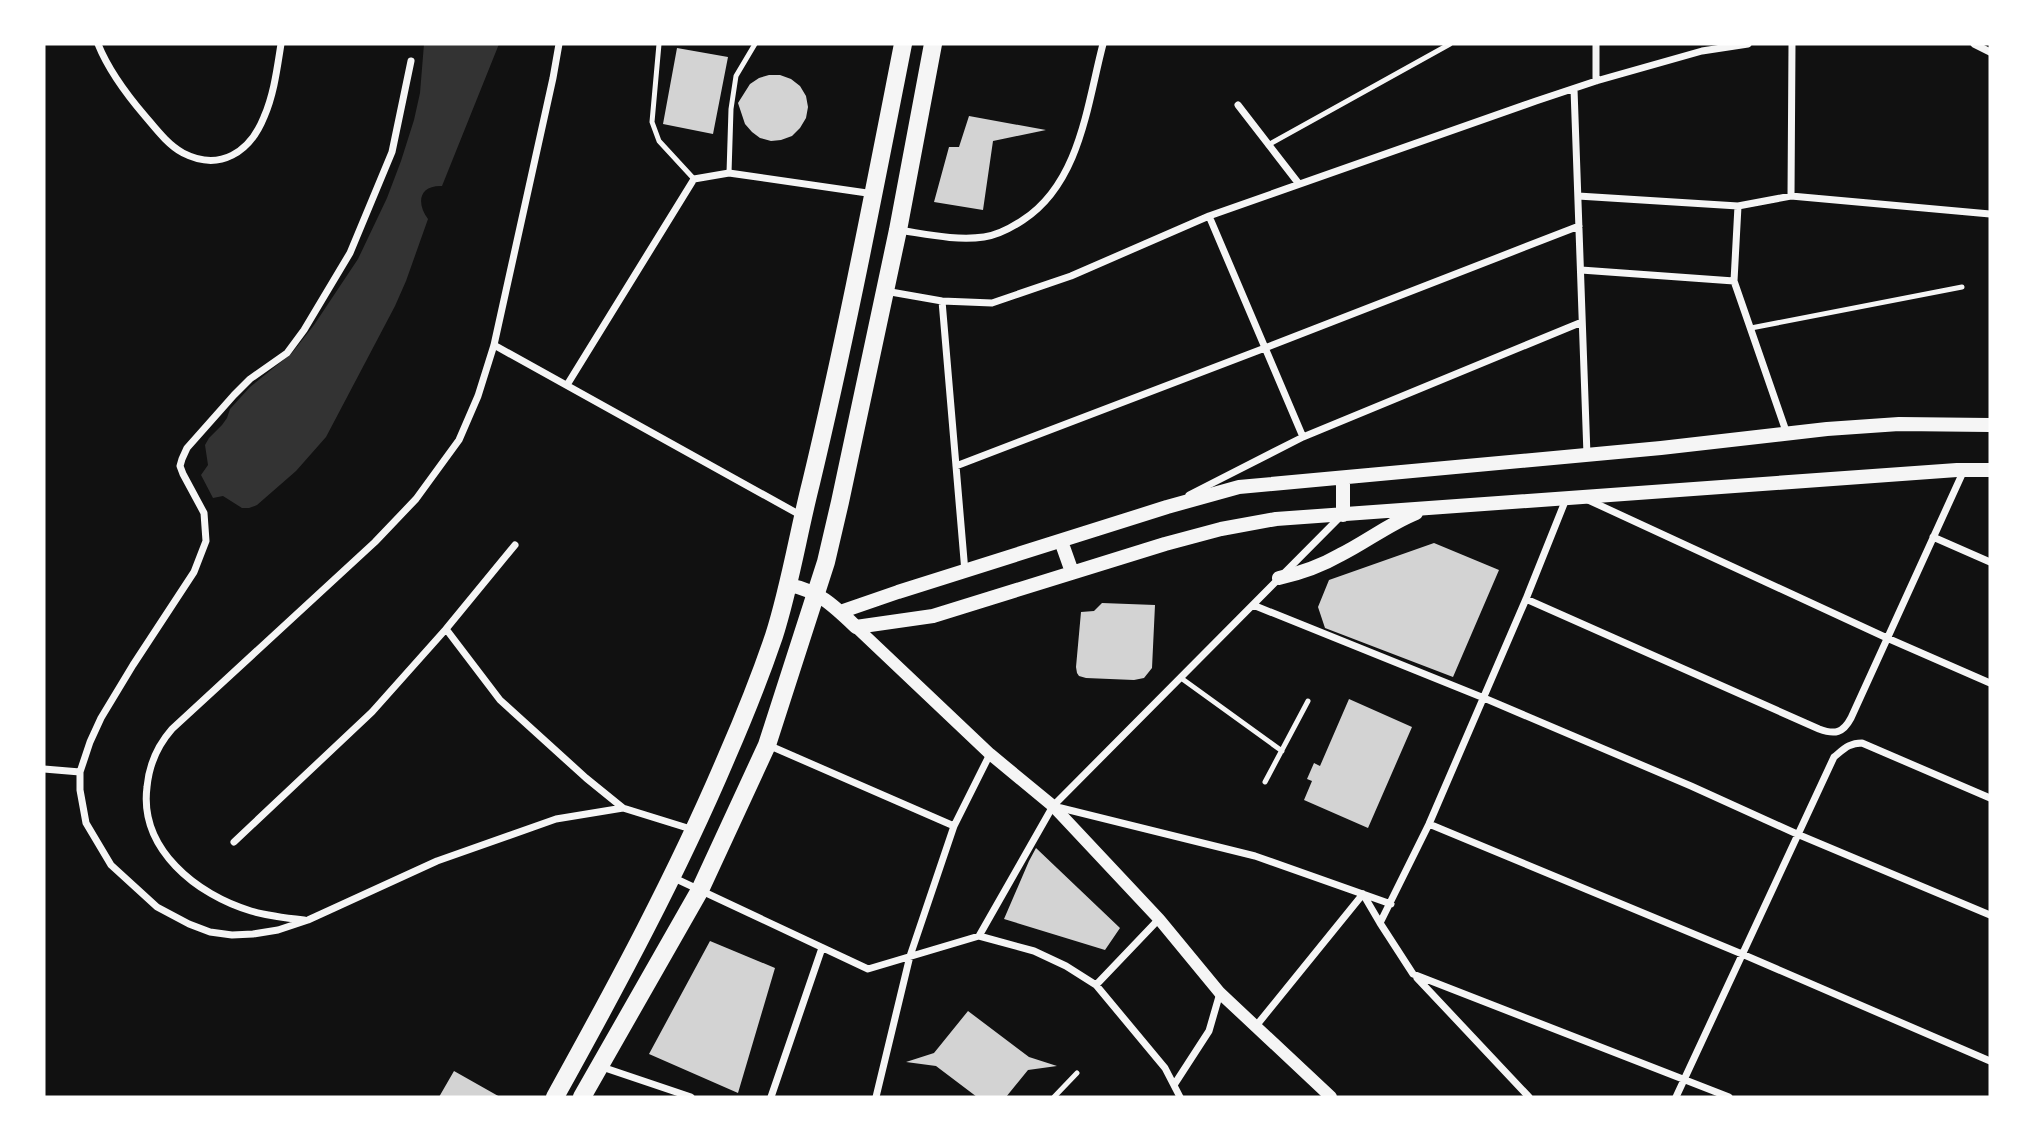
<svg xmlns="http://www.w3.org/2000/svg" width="2034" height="1141" viewBox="0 0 2034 1141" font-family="Overpass,sans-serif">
<rect width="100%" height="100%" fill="#111"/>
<path fill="#333" d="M424,44H499L442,186C419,185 416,203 428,219L406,281L395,306L326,437L296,471L257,505L249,508H242L223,496L213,498L201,475L208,465L205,445L209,438L222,425L227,418L230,409L250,387L292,353L314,325L358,259L387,198L401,161L414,120L420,93Z"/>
<path fill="#d3d3d3" d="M677,48L728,57L713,134L663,124Z
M769,75H780L791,79L800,86L806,96L808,107L806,118L800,128L792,136L781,140L771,141L760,138L752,132L745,124L738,103L750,84L759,78Z
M969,116L1046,130L993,141L983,210L934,202L949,147H959Z
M1434,543L1499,570L1453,677L1325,628L1318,607L1329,580Z
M1102,603L1155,605L1152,668L1144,678L1134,680L1086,678L1079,676L1077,673L1076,667L1081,612L1094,611Z
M1349,699L1412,727L1368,828L1304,800L1312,781L1307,779L1314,763L1320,766Z
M1036,848L1120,928L1105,950L1004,919L1029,861Z
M710,941L775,968L738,1093L649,1054Z
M968,1011L1029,1057L1057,1066L1028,1070L1006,1097H977L936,1066L906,1062L934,1053Z
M454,1071L500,1097H439Z"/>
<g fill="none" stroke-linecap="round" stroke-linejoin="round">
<path stroke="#f5f5f5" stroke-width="5" d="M659,44L652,122L659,141L694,179
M1268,145L1450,44
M729,173L731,109L736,76L755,44
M1751,328L1962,287
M1181,678L1282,751
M1265,782L1308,701
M1054,1097L1077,1073"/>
<path stroke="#f5f5f5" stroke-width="7" d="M98,44C108,69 127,95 145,116C156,129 168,145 183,153C220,172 250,152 264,117C274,94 277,69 281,44
M1596,44V81
M1974,44L1990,52
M411,61L392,152L350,253L304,330L287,353L250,379L234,395L187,448L182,459L180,466L183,474L204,513L206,541L194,572L133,665L101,718L90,742L80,772V790L86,823L111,865L157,907L189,924L210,932L232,935L253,934L278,930L308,920L437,861L556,819L623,808L694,830
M1574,89L1587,455
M1238,105L1299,184
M1578,196L1738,206L1791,196L1990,214
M1791,196L1792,44
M1738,206L1734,281L1787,434
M1209,216L1303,437
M898,230C926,234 956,241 984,237C999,235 1011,228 1023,220C1080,183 1087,105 1103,44
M1581,270L1734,281
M885,291L942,301L992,303L1071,276L1209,216L1536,101L1596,81L1702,51L1748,44
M942,301L965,572
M494,345L802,516
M567,385L694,179L729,173L874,194
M956,466L1265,348L1579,226
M1189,495L1303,437L1582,322
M1586,499L1887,638L1990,683
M1933,537L1990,562
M1526,599L1819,729C1835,735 1843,733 1851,718L1964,470
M1253,605L1484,698L1691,786L1797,834L1990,915
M446,629L500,700L586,778L623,808
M768,745L954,826
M44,769L80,772
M1057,807L1255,856L1391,904
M1429,824L1742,954L1990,1061
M234,842L372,712L446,629L515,545
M672,877L868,969L979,936L1034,951L1066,966L1096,985L1165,1068L1180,1097
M1363,894L1380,923L1413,974L1729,1097
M304,920C286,918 268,916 251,911C197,895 139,849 147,787C149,765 158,745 172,729L375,542L416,499L459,440L478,396L494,345L553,78L559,44
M1380,923L1429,824L1526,599L1566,499
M979,936L1053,806L1341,516
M1417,978L1529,1097
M1096,985L1159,919
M1256,1026L1363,894
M599,1066L691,1097
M1174,1085L1209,1031L1220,993
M771,1097L822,948
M876,1097L910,956L954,826L990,754
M1676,1097L1834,757C1844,749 1849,743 1862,743L1990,798"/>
<path stroke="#f5f5f5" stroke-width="12" d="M856,627L990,754L1053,806L1159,919L1220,993L1331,1097"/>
<path stroke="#f5f5f5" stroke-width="14" d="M1343,515V478
M1061,541L1072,572
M1279,578C1301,573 1321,566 1340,555C1366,542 1389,524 1416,513
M789,585C819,591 834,606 856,627L933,616L1165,544L1221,529L1276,519L1957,470H1990
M840,612L898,592L1167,507L1239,487L1661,448L1827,429L1899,424L1990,425"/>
<path stroke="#f5f5f5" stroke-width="18" d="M555,1097C617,985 677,874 727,756C744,717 760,677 774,636C790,586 798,534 811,483C846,337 874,191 903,44
M582,1097L700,890L767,745L826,562L840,502L898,230L933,44"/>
</g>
<rect width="2034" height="1141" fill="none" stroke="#ffffff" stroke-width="91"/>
</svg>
